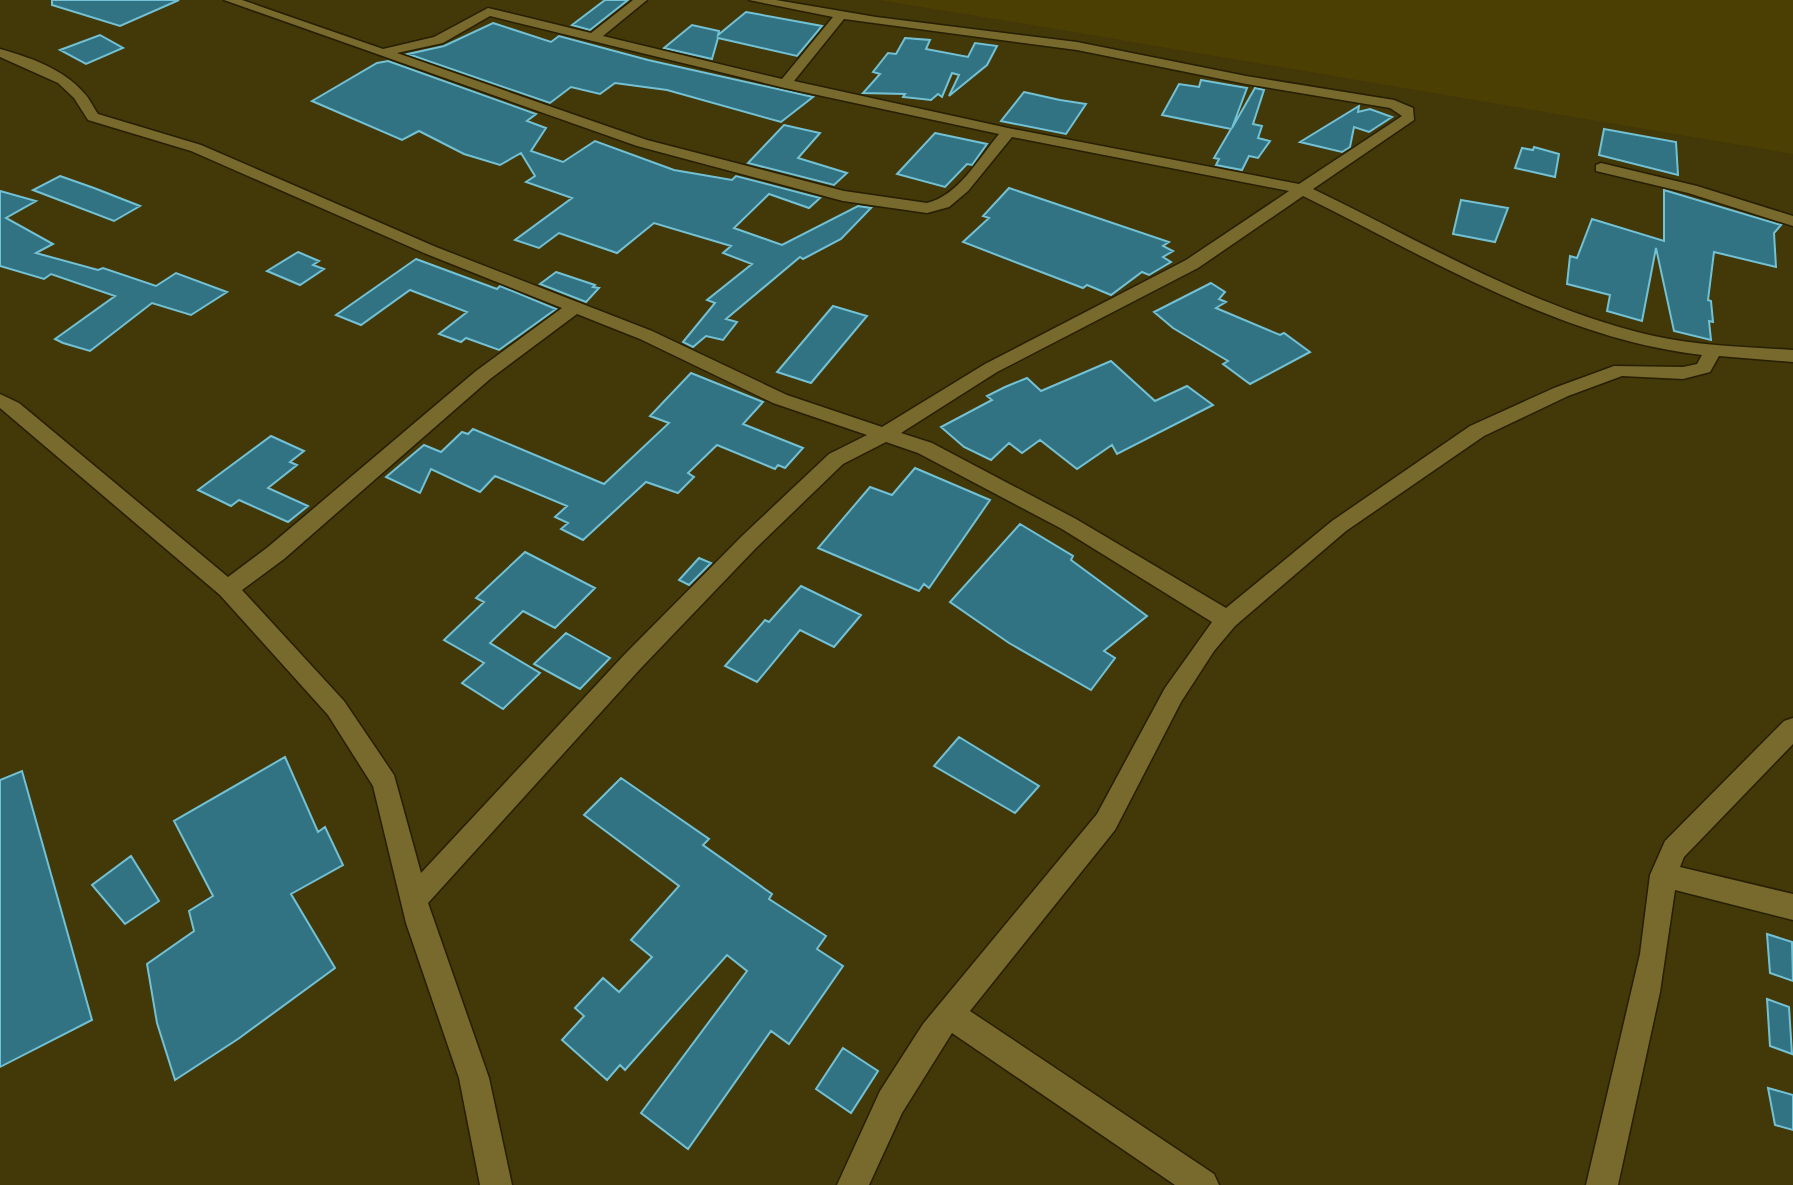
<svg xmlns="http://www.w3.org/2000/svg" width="1793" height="1185" viewBox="0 0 1793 1185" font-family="'Fira Sans',sans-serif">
<rect width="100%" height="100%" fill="#433807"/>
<path fill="#4c3f04" d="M879,0H1793V154L1056,29Z"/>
<path fill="#327383" stroke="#73c1d5" stroke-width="2" d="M52,0H179L120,26L52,5Z
M605,0H628L590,30L572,25Z
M746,12L822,26L797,56L718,38L712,59L664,48L692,25L719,31L718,35Z
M493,23L551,42L559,36L648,60L813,97L781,122L667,90L615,83L600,94L571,87L550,103L408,54L444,46Z
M100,35L123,48L86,64L60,50Z
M905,38L930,40L926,49L968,57L975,43L997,46L987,65L949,96L959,75L952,73L942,97L938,94L931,100L903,97L905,94L863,93L880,74L873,72L888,53L896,54Z
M388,61L536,114L527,121L546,128L531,151L563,162L595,141L674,170L732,180L736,176L820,198L809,208L769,194L734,228L782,245L858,206L871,208L841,239L803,259L800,257L726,319L737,322L723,340L706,336L693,347L683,342L715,303L707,300L752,264L723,253L731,246L654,223L617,253L559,233L539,248L515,240L572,198L526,182L535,176L521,153L500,165L464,154L419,131L402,140L312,101L377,63Z
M1201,80L1247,88L1232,128L1255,88L1264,90L1253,124L1262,126L1258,138L1270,141L1258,158L1249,156L1242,170L1216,165L1219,159L1214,158L1231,129L1162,115L1179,84L1199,87Z
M1024,92L1060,100L1086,104L1066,134L1001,121Z
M1359,106L1358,112L1370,109L1392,117L1369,132L1354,127L1350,147L1342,152L1300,142Z
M784,125L820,133L798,158L847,173L834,185L748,163Z
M1604,129L1676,142L1678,175L1599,155Z
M935,133L987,144L972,165L967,164L945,187L897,174Z
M1534,147L1559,154L1555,177L1515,168L1522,148L1533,150Z
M60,176L94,188L140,206L114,221L33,190Z
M1009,188L1169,242L1163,246L1173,251L1163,257L1171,262L1149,275L1142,272L1111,295L1087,285L1083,288L963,242L989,218L983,216Z
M1664,190L1781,225L1774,233L1776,267L1714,252L1708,300L1711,301L1713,322L1709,321L1711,340L1674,331L1656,248L1642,321L1607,311L1610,295L1567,284L1570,256L1577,258L1592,219L1664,241Z
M0,191L36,201L6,218L53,244L36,253L98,270L103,268L156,286L176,273L227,292L191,315L152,303L90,351L63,343L55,339L115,296L51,274L44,279L0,266Z
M1461,200L1508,208L1495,242L1453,234Z
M298,252L319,261L313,265L324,269L300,285L267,271Z
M416,259L497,289L500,286L556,309L499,350L466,338L461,342L439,334L467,312L410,290L361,325L336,315Z
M556,272L595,285L593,287L599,288L586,302L540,284Z
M1211,283L1225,292L1219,299L1226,302L1216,308L1280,335L1284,333L1310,352L1250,384L1223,364L1228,361L1173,328L1154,312Z
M833,306L867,316L811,383L777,372Z
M1111,361L1155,401L1187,386L1213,405L1117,454L1112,445L1077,469L1040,440L1022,453L1009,443L991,460L964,447L941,427L992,400L987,396L1005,387L1027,378L1041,391Z
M691,373L763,402L743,424L803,448L785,468L778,465L775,469L717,445L688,473L694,477L678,493L646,482L583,540L561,529L568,523L555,517L567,506L495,476L480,492L431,469L420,493L386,477L424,445L441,452L462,432L468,434L473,429L604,484L669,423L650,416Z
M271,436L304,451L290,462L297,465L268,488L308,506L288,522L239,500L231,506L198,490Z
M915,468L990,500L929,588L924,584L919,591L818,548L870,487L892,495Z
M1020,524L1073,556L1071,560L1147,616L1104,651L1115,658L1091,690L1009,643L950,602Z
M525,552L595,588L555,628L523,611L490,643L540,673L503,709L462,683L484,663L444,640L484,602L476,598Z
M699,558L711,563L689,585L679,580Z
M801,586L861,615L834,647L800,630L757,682L725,666L765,620L769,622Z
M566,633L610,658L580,689L534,664Z
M959,737L1039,786L1015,813L934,766Z
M285,757L318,832L325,827L343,865L291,894L335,968L238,1039L175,1080L157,1023L147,964L194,931L189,911L213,896L174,821Z
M22,771L92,1020L0,1067V780Z
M621,778L709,839L703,845L772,894L769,899L826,936L817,949L843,966L789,1044L771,1031L688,1149L641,1113L747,971L727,955L625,1070L620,1065L607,1080L562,1040L584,1016L575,1008L603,978L619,992L652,957L631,940L679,886L584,815Z
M131,856L159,901L125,924L92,885Z
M1767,934L1792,942L1793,981L1770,973Z
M1767,999L1789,1007L1792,1054L1770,1046Z
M843,1048L878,1071L851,1113L816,1089Z
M1768,1088L1793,1095V1130L1775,1125Z"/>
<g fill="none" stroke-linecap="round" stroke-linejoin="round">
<g stroke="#271f01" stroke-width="3">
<path id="minor" d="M224,0H242L383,49L434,37L488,8L591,33L633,0H647L603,36L782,79L833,17L749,0H776L876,17L1077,42L1246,76L1394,100L1413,108L1414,120L1313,189C1423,242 1534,309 1654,336C1699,346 1747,347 1793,350V362L1719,356L1710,372L1683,379L1622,376L1568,396L1484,436L1346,531L1235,626L1214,651L1181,702L1115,830L970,1011L1214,1174L1219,1185H1175L952,1033L902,1113L869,1185H837L880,1091L923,1024L1097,814L1165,688L1212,622L1062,529L918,453L886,442L843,464L756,548L641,668L428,903L489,1078L512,1185H480L459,1078L406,923L373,786L328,715L220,595L0,408V394L19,403L228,577L268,547L476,371L562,308L424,253L191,151L88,120L74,98L58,83L0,57V49C29,57 64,69 84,93C90,99 93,107 98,114L201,145L436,247L652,331L787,395L882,427L985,364L1186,260L1289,191L1012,137L968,191L949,207L927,213L843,201L637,146ZM490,16L785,88L999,134C979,158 958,196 927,203L844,191L647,140L397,53L443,43ZM844,19L1077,50L1246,84L1390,108L1402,116L1299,184L1008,128L794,81ZM1303,196C1429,258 1560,339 1702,355L1697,364L1683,367L1614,366L1554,388L1470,426L1332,521L1226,608L1076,519L932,443L901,433L997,372L1198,268ZM577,314L640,339L773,403L867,435L829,454L742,536L625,654L421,873L394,775L344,701L242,590L284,559L490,379Z
M1601,163L1697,186L1793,216V226L1688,193L1596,171V165Z
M1793,718V744L1684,857L1680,867L1793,894V920L1675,890L1660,992L1618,1185H1586L1640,954L1650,875L1665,841L1784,721Z"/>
</g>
<use href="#minor" fill="#78692d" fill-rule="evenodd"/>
</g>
</svg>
